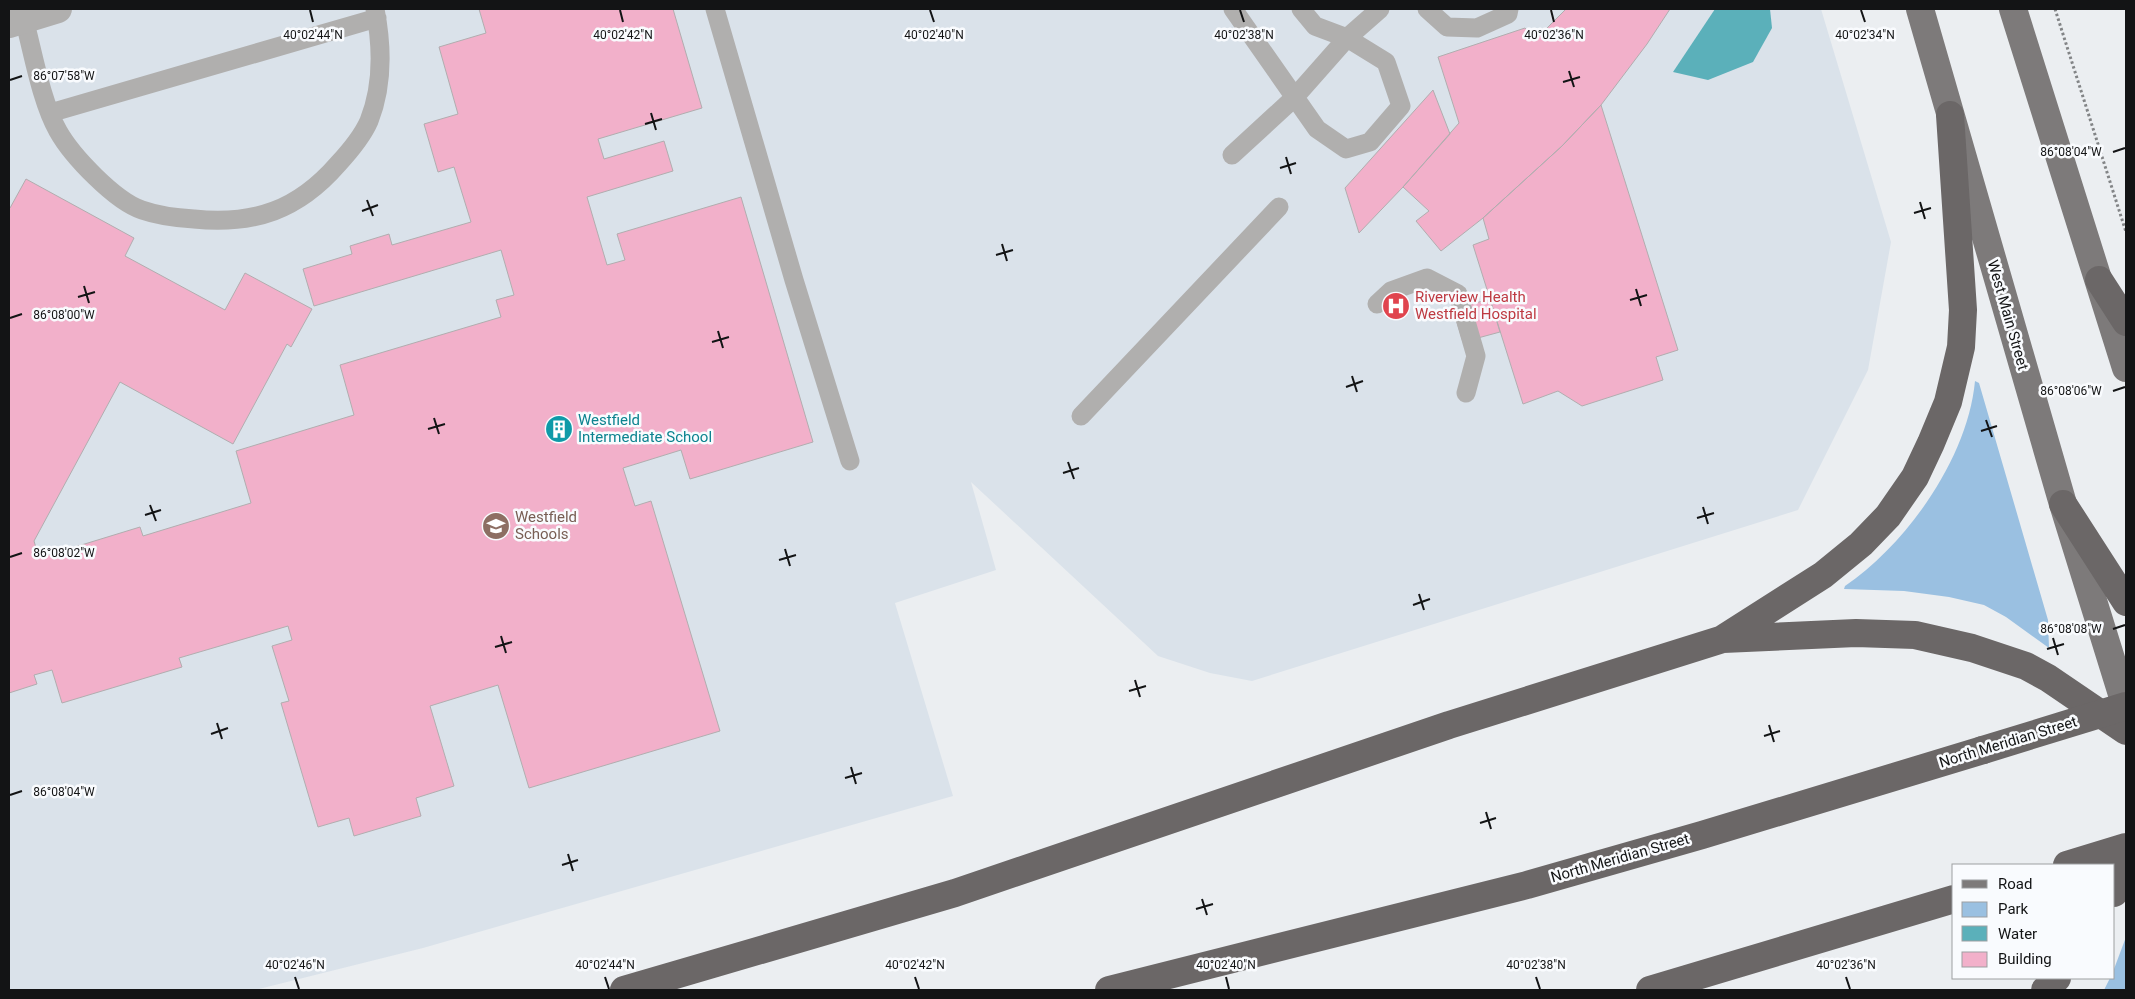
<svg xmlns="http://www.w3.org/2000/svg" width="2135" height="999" viewBox="0 0 2135 999" font-family="Roboto,sans-serif">
<rect width="100%" height="100%" fill="#ebeef1"/>
<path fill="#dae2ea" d="M9,9H1821L1891,242L1868,370L1798,510L1252,681L1210,673L1158,656L971,482L996,570L895,603L953,796L423,948L255,990H9Z"/>
<path fill="#9ac0e1" d="M1975,381L1979,383L2048,620L2049,648L2006,617L1984,605L1949,597L1904,591L1844,589L1845,586C1908,543 1968,457 1975,381Z
M2126,937V990H2104L2110,978H2114V969Z"/>
<path fill="#5bb0ba" d="M1715,9H1770L1772,28L1753,62L1708,80L1673,72Z"/>
<path fill="#f2b0ca" stroke="#b1adaf" d="M479,9H673L702,108L598,139L604,159L664,141L673,171L587,197L607,265L625,260L617,234L741,197L813,442L690,479L681,450L623,468L635,506L651,501L720,731L529,788L498,685L430,706L454,786L416,798L421,816L354,836L349,818L318,827L281,703L289,701L272,646L292,640L288,626L179,658L182,667L62,703L52,670L34,675L37,684L9,693V207L10,208L26,179L134,238L125,256L225,310L245,273L312,309L291,347L287,344L233,444L120,382L34,541L39,558L140,527L143,536L251,503L236,451L354,415L340,365L501,317L496,300L514,295L501,250L314,306L303,269L352,254L350,246L389,234L392,245L471,222L454,167L438,172L424,124L458,114L439,47L486,33Z
M1566,9H1670L1647,44L1601,105L1562,146L1483,218L1441,251L1416,221L1429,211L1403,187L1459,123L1438,57L1525,28L1536,39Z
M1433,90L1450,134L1403,187L1359,233L1345,188Z
M1601,105L1678,350L1656,357L1663,380L1582,406L1558,391L1523,404L1473,245L1489,239L1483,218L1562,146Z
M1490,299L1500,332L1463,342L1453,309Z"/>
<g fill="none" stroke-linecap="round" stroke-linejoin="round">
<path stroke="#828486" stroke-width="3" stroke-dasharray="2.5 2.5" stroke-linecap="butt" d="M2055,9L2126,232"/>
<path stroke="#b0afae" stroke-width="19" d="M715,9L794,280L850,461
M1233,9L1317,129L1346,149L1370,142L1401,106L1386,62L1347,38L1315,26L1301,9
M1427,9L1447,27L1477,28L1508,14L1509,9
M24,19C33,52 41,101 58,131C72,156 115,201 142,210C159,216 176,218 194,219C255,225 298,210 338,164C350,151 362,137 369,121C383,86 382,45 375,9
M50,113L377,18
M1232,155L1294,98L1347,38L1380,9
M1377,304L1391,291L1427,278L1458,294L1476,356L1466,393
M1081,416L1279,207"/>
<path stroke="#b0afae" stroke-width="28" d="M9,24L58,9"/>
<path stroke="#7d7a7a" stroke-width="28" d="M1920,9L2063,504L2126,707
M2013,9L2126,368"/>
<path stroke="#6b6767" stroke-width="28" d="M2099,280L2126,322
M2063,504L2126,602
M1724,638L1823,575L1861,544L1888,516L1915,477L1931,443L1948,402L1961,347L1963,310L1950,115
M2067,865L2126,847
M2114,893L2126,863
M624,990L955,893L1449,725L1723,639L1856,633L1915,635L1972,648L2026,666L2048,678L2126,731
M1109,990L1527,885L1702,835L1983,750
M1650,990L1954,899
M2045,990L2057,978"/>
<path stroke="#6b6767" stroke-width="28" d="M1983,750L2126,706"/>
</g>
<path fill="none" stroke="#131415" stroke-width="2" d="M310,10L313,22M620,10L623,22M930,10L934,22M1240,10L1244,22M1551,10L1554,22M1861,10L1865,22M1569,71L1574,87M10,80L22,76M1563,82L1580,77M651,113L656,130M645,124L662,119M2113,152L2125,148M1286,157L1291,174M1280,168L1296,163M367,200L373,216M1920,202L1925,219M362,211L378,205M1914,213L1931,208M1002,244L1007,261M996,255L1013,250M84,286L89,303M1636,289L1641,306M78,297L95,292M1630,300L1647,295M10,318L22,314M718,331L723,348M712,342L729,337M1352,376L1357,392M1346,387L1363,381M2113,391L2125,387M434,418L439,434M1986,420L1992,437M428,429L445,424M1981,431L1997,426M1068,462L1074,479M1063,473L1079,468M150,505L156,521M1703,507L1708,524M145,515L161,510M1697,518L1714,513M785,549L790,566M10,557L22,553M779,560L796,555M1419,594L1424,610M1413,605L1430,599M2113,629L2125,625M501,636L506,653M2053,638L2058,655M495,647L512,642M2047,649L2064,644M1135,680L1140,697M1129,691L1146,686M217,723L222,739M1769,725L1774,742M211,734L228,728M1764,736L1780,731M851,767L856,784M845,778L862,773M10,795L22,791M1486,812L1491,829M1480,823L1496,818M568,854L573,871M562,865L578,860M1202,899L1207,915M1196,909L1213,904M295,977L299,989M605,977L609,989M915,977L919,989M1226,977L1229,989M1536,977L1540,989M1846,977L1850,989"/>
<defs>
<g id="hospital-disc" transform="scale(1.4375)"><circle r="9.5" fill="#e0444e" stroke="#f9fbfe"/><path d="M-5-5h3v3.5h4V-5h3V5h-3V1.5h-4V5h-3Z" fill="#fff"/></g>
<g id="building-disc" transform="scale(1.4375)"><circle r="9.5" fill="#0f9aa8" stroke="#f9fbfe"/><path d="M-4-6H4V6H1V3H-1V6H-4ZM-2.5-4.3h1.7v1.8h-1.7ZM.8-4.3h1.7v1.8H.8ZM-2.5-1h1.7V.8h-1.7ZM.8-1h1.7V.8H.8Z" fill="#fff"/></g>
<g id="school-disc" transform="scale(1.4375)"><circle r="9.5" fill="#8d6e63" stroke="#f9fbfe"/><path d="M0-5L7-2L0 1L-7-2ZM-4 1L0 2.5L4 1V4Q0 6-4 4Z" fill="#fff"/></g>
</defs>
<g fill-rule="evenodd">
<use href="#hospital-disc" x="1396" y="306"/>
<use href="#building-disc" x="559" y="429"/>
<use href="#school-disc" x="496" y="526"/>
</g>
<g text-anchor="middle" dominant-baseline="central" stroke-width="5" stroke-linejoin="round" paint-order="stroke">
<g font-size="15" fill="#be3a42" stroke="#f9fbfe" text-anchor="start">
<text x="1415" y="297">Riverview Health<tspan x="1415" dy="17">Westfield Hospital</tspan></text>
</g>
<g font-size="15" fill="#131415" stroke="#f9fbfe">
<text transform="translate(2008 315) rotate(74)">West Main Street</text>
<text transform="translate(2008 742) rotate(-17)">North Meridian Street</text>
<text transform="translate(1620 858) rotate(-16)">North Meridian Street</text>
</g>
<g font-size="15" fill="#0d838f" stroke="#f9fbfe" text-anchor="start">
<text x="578" y="420">Westfield<tspan x="578" dy="17">Intermediate School</tspan></text>
</g>
<g font-size="15" fill="#785e54" stroke="#f9fbfe" text-anchor="start">
<text x="515" y="517">Westfield<tspan x="515" dy="17">Schools</tspan></text>
</g>
</g>
<g font-size="12" text-anchor="middle" fill="#131415" stroke="#f9fbfe" stroke-width="5" stroke-linejoin="round" paint-order="stroke">
<text x="1244" y="39">40°02'38"N</text>
<text x="1554" y="39">40°02'36"N</text>
<text x="313" y="39">40°02'44"N</text>
<text x="623" y="39">40°02'42"N</text>
<text x="934" y="39">40°02'40"N</text>
<text x="1865" y="39">40°02'34"N</text>
<text x="64" y="80">86°07'58"W</text>
<text x="2071" y="156">86°08'04"W</text>
<text x="64" y="319">86°08'00"W</text>
<text x="2071" y="395">86°08'06"W</text>
<text x="64" y="557">86°08'02"W</text>
<text x="2071" y="633">86°08'08"W</text>
<text x="64" y="796">86°08'04"W</text>
<text x="295" y="969">40°02'46"N</text>
<text x="605" y="969">40°02'44"N</text>
<text x="915" y="969">40°02'42"N</text>
<text x="1226" y="969">40°02'40"N</text>
<text x="1536" y="969">40°02'38"N</text>
<text x="1846" y="969">40°02'36"N</text>
</g>
<rect width="2135" height="999" fill="none" stroke="#131415" stroke-width="20"/>
<rect x="1952" y="864" width="162" height="115" fill="#f9fbfe" stroke="#9d9fa1"/>
<rect x="1962" y="880" width="25" height="8" fill="#7d7a7a" stroke="#9d9fa1"/>
<text x="1998" y="889" font-size="15" fill="#131415">Road</text>
<rect x="1962" y="902" width="25" height="15" fill="#9ac0e1" stroke="#9d9fa1"/>
<text x="1998" y="914" font-size="15" fill="#131415">Park</text>
<rect x="1962" y="926" width="25" height="15" fill="#5bb0ba" stroke="#9d9fa1"/>
<text x="1998" y="939" font-size="15" fill="#131415">Water</text>
<rect x="1962" y="952" width="25" height="15" fill="#f2b0ca" stroke="#9d9fa1"/>
<text x="1998" y="964" font-size="15" fill="#131415">Building</text>
</svg>
